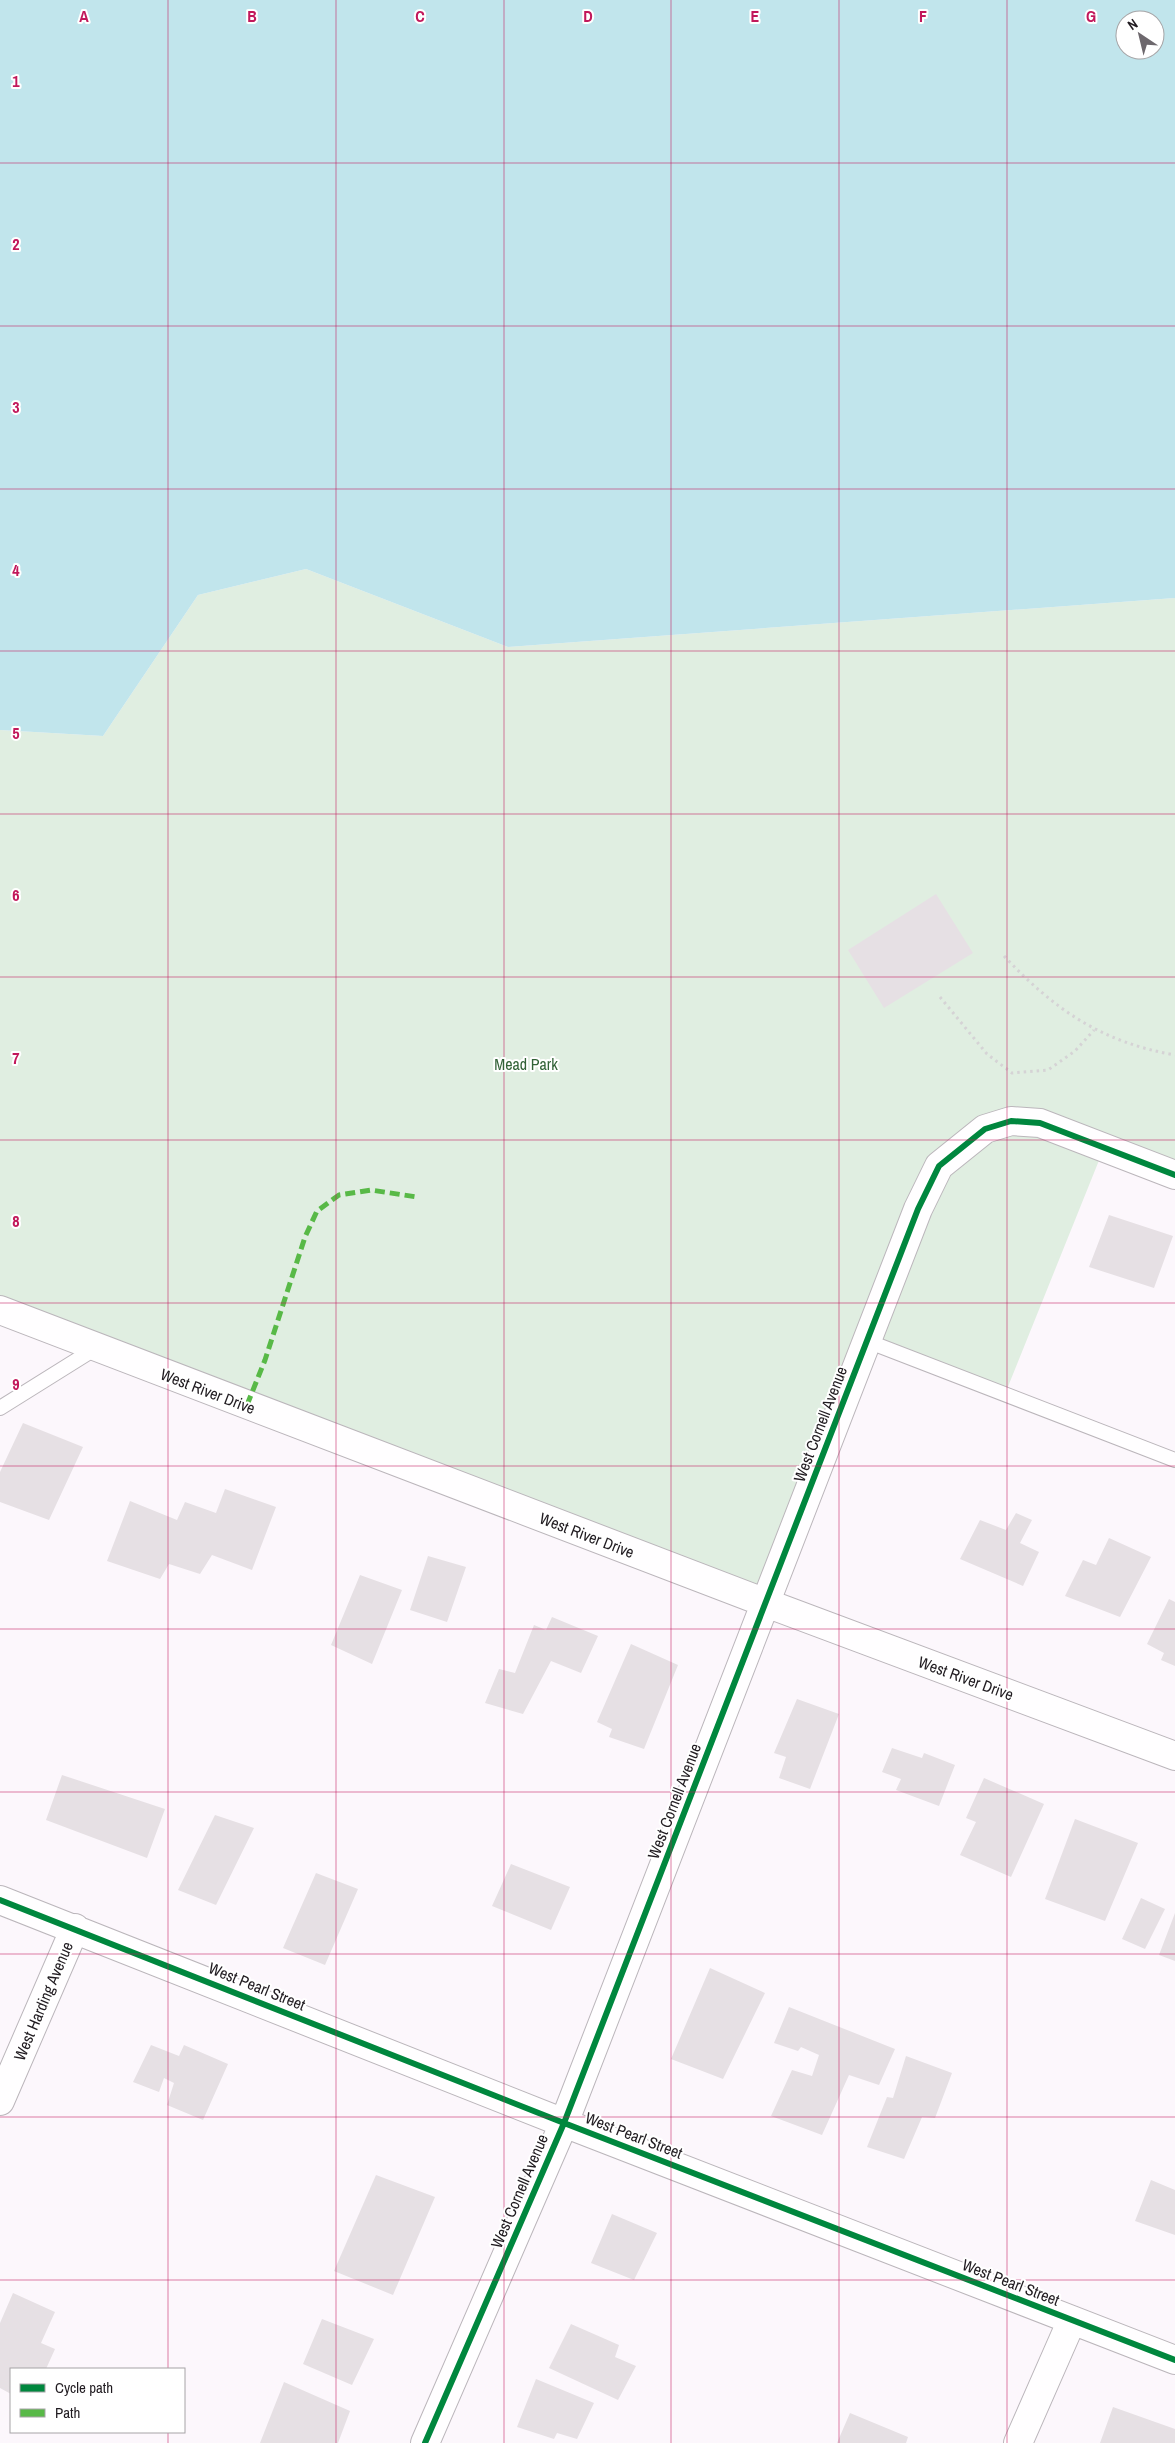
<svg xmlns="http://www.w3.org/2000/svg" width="1175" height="2443" viewBox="0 0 1175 2443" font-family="'Archivo Narrow',sans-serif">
<rect width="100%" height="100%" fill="#fcf7fc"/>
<path fill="#e0eee1" d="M306,569L508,647L1175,598V1175L1104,1148L1005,1394L867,1341L766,1603L0,1310V730L103,736L198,595Z"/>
<path fill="#c1e5ec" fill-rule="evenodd" d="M0,0H1175V598L508,647L306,569L198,595L103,736L0,730ZM1125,20H1155V50H1125Z"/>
<path fill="#e6e0e4" d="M936,894L973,953L884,1008L848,950Z
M1109,1215L1173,1236L1154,1288L1089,1267Z
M23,1423L83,1447L49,1520L0,1502V1472Z
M225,1489L276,1507L252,1570L212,1555L200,1574L169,1564L160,1579L107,1561L130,1501L177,1520L185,1502L216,1513Z
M1016,1513L1032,1520L1020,1543L1039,1552L1023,1586L960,1559L980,1520L1006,1530Z
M1109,1538L1151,1557L1120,1617L1065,1596L1083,1560L1096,1565Z
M428,1556L466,1567L447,1622L410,1610Z
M360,1575L402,1590L372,1664L331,1645Z
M1169,1599L1175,1602V1666L1161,1660L1164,1653L1147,1644Z
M552,1617L598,1636L581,1673L551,1661L523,1714L485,1703L499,1669L515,1673L534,1625L546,1630Z
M631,1644L678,1665L644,1749L609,1737L612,1729L597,1722Z
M797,1699L839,1714L810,1789L779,1778L786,1757L774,1753Z
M892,1748L922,1758L924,1753L955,1765L939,1806L896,1790L901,1779L882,1772Z
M62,1775L165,1809L147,1858L46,1820Z
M984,1778L1044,1804L1011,1877L960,1855L976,1822L966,1818Z
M215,1815L254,1828L216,1905L178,1890Z
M1075,1819L1138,1843L1105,1921L1045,1899Z
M511,1864L570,1887L551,1930L492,1906Z
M316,1873L358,1889L325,1965L283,1948Z
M1141,1898L1165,1909L1145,1949L1122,1939Z
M1175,1913V1961L1159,1955Z
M710,1968L765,1993L723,2079L671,2059Z
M789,2007L895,2049L879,2085L849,2075L822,2135L771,2116L792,2070L812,2076L819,2055L801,2047L798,2051L774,2043Z
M151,2045L179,2056L184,2045L228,2064L203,2120L167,2105L174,2083L164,2078L159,2092L133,2082Z
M906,2056L952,2073L935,2118L922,2117L904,2159L867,2147L887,2097L893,2098Z
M376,2175L435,2197L393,2295L334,2271Z
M1151,2180L1175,2190V2235L1135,2221Z
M612,2214L657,2233L634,2280L591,2263Z
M13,2293L55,2312L41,2343L55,2349L46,2369H11V2394L0,2388V2323Z
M322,2319L374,2339L352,2385L303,2364Z
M571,2324L619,2345L615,2357L636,2366L618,2400L549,2368Z
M536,2379L594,2403L577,2439L557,2433L554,2439L517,2427Z
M284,2382L350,2411L338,2443H260Z
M1113,2407L1175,2429V2443H1100Z
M850,2413L908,2437L906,2443H837Z"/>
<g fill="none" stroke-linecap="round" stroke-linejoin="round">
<g stroke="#bbb6bb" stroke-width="16">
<path id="lane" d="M867,1341L1175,1460
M0,1408L96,1348"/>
</g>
<g stroke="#bbb6bb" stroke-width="30">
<path id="street" d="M0,1310L766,1603L1175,1756
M0,1900L564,2123L1175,2360
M0,2101L75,1928
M425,2443L564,2123L918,1209L939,1166L985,1129L1011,1121L1040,1123L1175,1175
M1018,2443L1072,2320"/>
</g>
<path stroke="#d5d3d5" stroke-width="3" stroke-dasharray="2.5 4" stroke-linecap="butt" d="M1004,956C1055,1010 1101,1042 1175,1055
M940,997L987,1054L1012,1073L1048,1070L1075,1051L1094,1030"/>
<use href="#lane" stroke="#fffeff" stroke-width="14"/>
<use href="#street" stroke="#fffeff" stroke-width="28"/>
<path stroke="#58b947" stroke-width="5" stroke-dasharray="10 5" stroke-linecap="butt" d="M247,1405L265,1360L305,1237L317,1211L339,1195L371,1190L417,1197"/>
<g stroke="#fff" stroke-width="9">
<path id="cycleway" d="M0,1900L564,2123L1175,2360
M425,2443L564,2123L918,1209L939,1166L985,1129L1011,1121L1040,1123L1175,1175"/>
</g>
<use href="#cycleway" stroke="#00873e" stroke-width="6"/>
</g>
<path fill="none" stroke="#c2185b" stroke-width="1" stroke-opacity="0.55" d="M168,0V2369M336,0V2443M504,0V2443M671,0V2443M839,0V2443M1007,0V2443M0,163H1175M0,326H1175M0,489H1175M0,651H1175M0,814H1175M0,977H1175M0,1140H1175M0,1303H1175M0,1466H1175M0,1629H1175M0,1792H1175M0,1954H1175M0,2117H1175M0,2280H1175M168,2432V2443"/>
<g text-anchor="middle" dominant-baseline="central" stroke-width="4" stroke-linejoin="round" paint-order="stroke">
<g font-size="16" fill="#326237" stroke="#fff">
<text x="526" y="1064">Mead Park</text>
</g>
<g font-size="16" fill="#201b20" stroke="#fff">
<text transform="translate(208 1391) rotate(21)">West River Drive</text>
<text transform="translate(820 1424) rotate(-69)">West Cornell Avenue</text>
<text transform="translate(587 1535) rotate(21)">West River Drive</text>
<text transform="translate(966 1678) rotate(20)">West River Drive</text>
<text transform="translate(674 1801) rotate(-69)">West Cornell Avenue</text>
<text transform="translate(257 1986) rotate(22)">West Pearl Street</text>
<text transform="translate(43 2001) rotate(-67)">West Harding Avenue</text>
<text transform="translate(634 2135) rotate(21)">West Pearl Street</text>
<text transform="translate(519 2191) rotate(-67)">West Cornell Avenue</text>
<text transform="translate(1011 2282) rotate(21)">West Pearl Street</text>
</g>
</g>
<g font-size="16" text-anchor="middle" font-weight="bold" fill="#c2185b" stroke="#fff" stroke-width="4" stroke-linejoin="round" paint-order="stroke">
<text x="84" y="22">A</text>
<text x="252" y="22">B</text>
<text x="420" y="22">C</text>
<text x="588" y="22">D</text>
<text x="755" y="22">E</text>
<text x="923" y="22">F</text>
<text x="1091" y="22">G</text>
<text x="16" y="87">1</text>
<text x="16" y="250">2</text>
<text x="16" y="413">3</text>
<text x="16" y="576">4</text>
<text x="16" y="739">5</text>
<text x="16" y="901">6</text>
<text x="16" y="1064">7</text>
<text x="16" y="1227">8</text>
<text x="16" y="1390">9</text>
</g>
<rect x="10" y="2368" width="175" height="65" fill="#ffffff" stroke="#a6a4a6"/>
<rect x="20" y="2384" width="25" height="8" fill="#00873e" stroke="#a6a4a6"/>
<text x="55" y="2393" font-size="15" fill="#201b20">Cycle path</text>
<rect x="20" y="2409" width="25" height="8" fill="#58b947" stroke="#a6a4a6"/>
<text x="55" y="2418" font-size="15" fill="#201b20">Path</text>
<g transform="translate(1140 35) rotate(325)"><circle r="24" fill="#ffffff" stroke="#a6a4a6"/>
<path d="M0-4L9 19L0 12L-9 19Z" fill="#6d686d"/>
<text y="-8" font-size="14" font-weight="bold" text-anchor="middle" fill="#201b20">N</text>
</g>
</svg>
